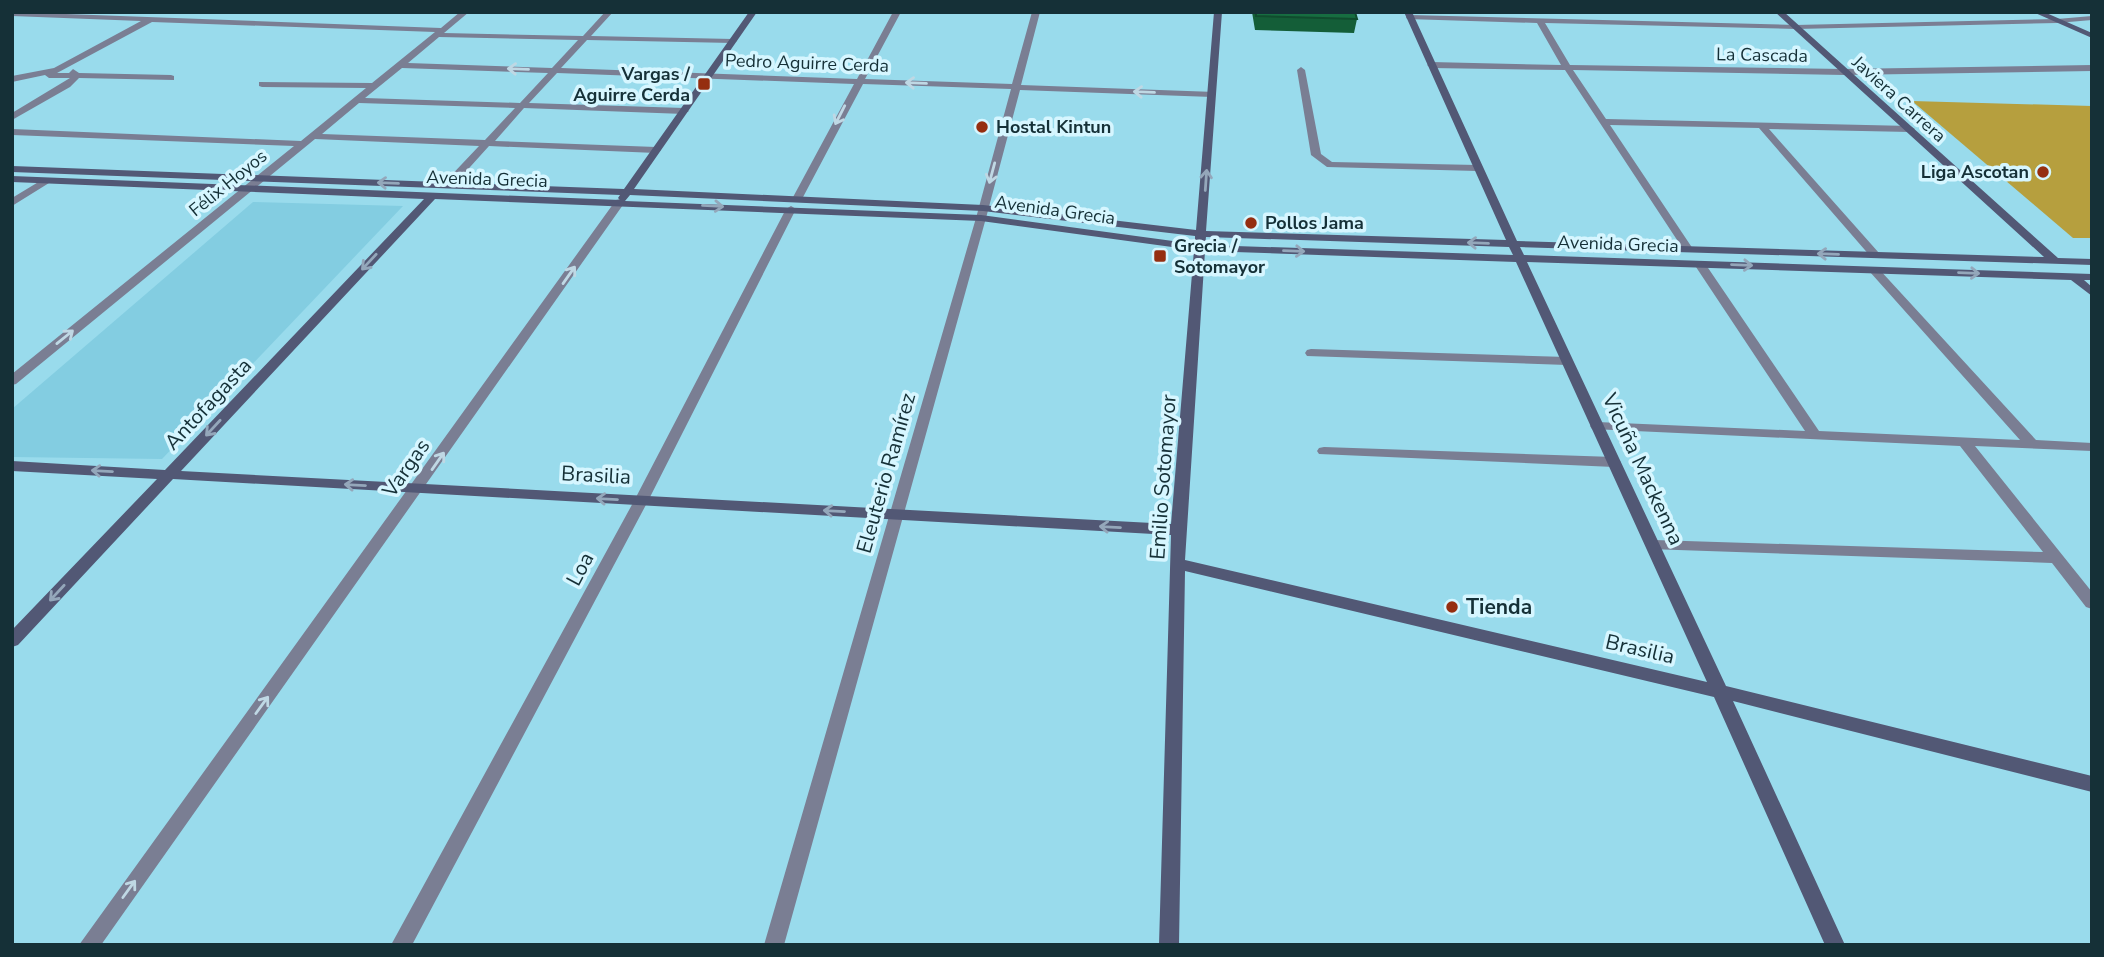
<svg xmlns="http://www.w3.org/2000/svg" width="2104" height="957" viewBox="0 0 2104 957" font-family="'Nunito Sans',sans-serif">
<rect width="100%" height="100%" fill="#99dbec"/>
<path fill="#83cde1" d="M253,202L403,206L162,459L12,457V409Z"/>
<path fill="#b69f3e" d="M1912,101L2092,106V238H2073Z"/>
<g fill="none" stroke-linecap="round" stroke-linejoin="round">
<path fill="#7a7e93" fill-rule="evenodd" d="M12,12L441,28L460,12H469L444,33L583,36L605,12H613L591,36L733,39L737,41L733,43L587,40L561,68L857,79L893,12H901L865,79L1012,84L1032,12H1040L1021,85L1215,92L1216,94L1212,97L1020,90L986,218L784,945H764L976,218L1011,89L863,84L802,199L797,202L792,199L854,84L557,73L529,103L684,108L689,111L684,114L524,108L495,141L656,147L661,150L656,153L489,146L452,187L448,188L443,185L444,183L479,146L315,139L16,384L12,385V374L294,146L12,135V129L301,141L366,88L262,87L259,86V82L372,83L435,32L152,22L57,73H69L73,69L79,73L171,75L174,76V80L79,78L70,87L12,120V113L70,78H49L45,75L12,82V76L54,68L141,21L12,16ZM439,37L578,40L552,68L408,63ZM402,68L548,73L520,103L365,98ZM359,103L515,108L485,140L322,134Z
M1410,15L1796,25L2057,19L2092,16V20L2057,23L1796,29L1545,23L1570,65L1844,69L2092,65V71L1844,75L1573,70L1606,119L1910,126L1915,129L1910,132L1769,129L1879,253L1880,255L1875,258L1871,257L1759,128L1610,125L1693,249L1688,252L1683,249L1565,70L1431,68L1427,65L1431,62L1561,65L1537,23L1407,19L1406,17Z
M1301,67L1305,70L1321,154L1332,162L1477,165L1482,168L1477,171L1327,167L1311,155L1297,70Z
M45,178L50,181L49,183L12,206V198Z
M620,199L625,202L101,945H79L616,200Z
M791,206L796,209L648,501L412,945H391L634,501L786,209Z
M1700,261L1704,262L1819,431L2020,440L1870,272V268H1878L2036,440L2092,443V451L1975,446L2092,592V609L2086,607L2052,563L1649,549L1647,545L1649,541L1654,540L2043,552L1960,446L1592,429L1590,426L1592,423L1597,422L1805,431L1694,264Z
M1311,349L1567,357L1573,361L1567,365L1307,356L1305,353L1307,350Z
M1324,447L1614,457L1621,462L1614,467L1319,454L1317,451L1319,448Z"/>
<path fill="#525875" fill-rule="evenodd" d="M749,12H757L634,189L983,205L1196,230L1214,12H1222L1206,231L1506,240L1404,12H1412L1517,241L2044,257L1775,12H1784L2058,258L2092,259V265L1520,247L1524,255L2092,274V280H2084L2092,287V296L2071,280L1527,262L1726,686L2092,776V792L1733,701L1845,945H1825L1714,697L1185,571L1179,945H1159L1171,535L173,479L18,645L12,647V630L157,479L12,471V461L165,470L424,199L12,182V176L620,200L618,198L620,195L12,172V166L624,189ZM630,195L983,211L1195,236V244L981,215L625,201ZM435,199L981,221L1194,250L1171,524L181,471ZM1206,237L1509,247L1513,255L1205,245ZM1205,251L1516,262L1707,682L1185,560Z
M2033,12H2044L2092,33V38Z"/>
</g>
<path fill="#145e38" d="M82,12H123L121,13Z
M1252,12H1355L1357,19L1354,33L1255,30Z"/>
<path fill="#176d41" stroke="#104c2e" stroke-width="2" d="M1256,12H1355L1357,19L1256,16Z"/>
<defs><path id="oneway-shaft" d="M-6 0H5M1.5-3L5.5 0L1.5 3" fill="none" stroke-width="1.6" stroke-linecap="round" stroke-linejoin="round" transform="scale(1.75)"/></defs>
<g stroke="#bfd8e4">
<use href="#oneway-shaft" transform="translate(518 69) rotate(-178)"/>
<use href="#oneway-shaft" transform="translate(916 83) rotate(-178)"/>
<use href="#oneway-shaft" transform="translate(1144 92) rotate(-178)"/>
<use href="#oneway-shaft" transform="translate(840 115) rotate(117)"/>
<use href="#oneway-shaft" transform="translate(992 173) rotate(105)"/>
<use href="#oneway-shaft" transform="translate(569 275) rotate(-55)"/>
<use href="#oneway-shaft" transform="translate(65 337) rotate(-39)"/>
<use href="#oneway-shaft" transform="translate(438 461) rotate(-55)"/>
<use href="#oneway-shaft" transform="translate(262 705) rotate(-54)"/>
<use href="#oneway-shaft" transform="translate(129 889) rotate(-54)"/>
</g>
<g stroke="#94a7ba">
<use href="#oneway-shaft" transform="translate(1206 180) rotate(-86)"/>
<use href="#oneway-shaft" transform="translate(388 183) rotate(-178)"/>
<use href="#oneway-shaft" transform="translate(713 206) rotate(3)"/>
<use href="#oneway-shaft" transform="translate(1478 243) rotate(-178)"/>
<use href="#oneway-shaft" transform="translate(1294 251) rotate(2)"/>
<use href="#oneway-shaft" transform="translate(1828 254) rotate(-178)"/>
<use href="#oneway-shaft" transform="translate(369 262) rotate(133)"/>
<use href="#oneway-shaft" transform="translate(1742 265) rotate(2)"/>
<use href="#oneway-shaft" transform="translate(1969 273) rotate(2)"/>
<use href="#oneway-shaft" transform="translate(213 428) rotate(133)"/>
<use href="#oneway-shaft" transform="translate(102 471) rotate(-177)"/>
<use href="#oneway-shaft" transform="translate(355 485) rotate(-177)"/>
<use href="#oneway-shaft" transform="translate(607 499) rotate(-177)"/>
<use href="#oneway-shaft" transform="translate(834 511) rotate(-177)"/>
<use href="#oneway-shaft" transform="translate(1110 527) rotate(-177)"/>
<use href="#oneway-shaft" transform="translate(57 593) rotate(133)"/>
</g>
<g fill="#952e10" stroke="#d6f6ff" stroke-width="2.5">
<rect x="697" y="77" width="14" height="14" rx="3.5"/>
<circle cx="982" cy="127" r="7"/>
<circle cx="2043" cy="172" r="7"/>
<circle cx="1251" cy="223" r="7"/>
<rect x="1153" y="249" width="14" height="14" rx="3.5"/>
<circle cx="1452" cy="607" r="7"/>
</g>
<g text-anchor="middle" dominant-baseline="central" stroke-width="7" stroke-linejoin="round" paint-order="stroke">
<g font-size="18" fill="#153037" stroke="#d6f6ff">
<text transform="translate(1762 55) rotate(1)">La Cascada</text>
<text transform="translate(807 63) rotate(2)">Pedro Aguirre Cerda</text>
<text transform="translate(1899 99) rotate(42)">Javiera Carrera</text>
<text transform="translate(487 179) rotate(2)">Avenida Grecia</text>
<text transform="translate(228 183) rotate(-39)">Félix Hoyos</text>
<text transform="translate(1055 210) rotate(8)">Avenida Grecia</text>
<text transform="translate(1618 244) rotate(2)">Avenida Grecia</text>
</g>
<g font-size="18" font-weight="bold" fill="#153037" stroke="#d6f6ff" text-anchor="start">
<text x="690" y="74" text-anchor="end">Vargas /<tspan x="690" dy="21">Aguirre Cerda</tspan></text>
<text x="996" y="127">Hostal Kintun</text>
<text x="2029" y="172" text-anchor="end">Liga Ascotan</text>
<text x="1265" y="223">Pollos Jama</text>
<text x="1174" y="246">Grecia /<tspan x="1174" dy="21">Sotomayor</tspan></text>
</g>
<g font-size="21" fill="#153037" stroke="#d6f6ff">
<text transform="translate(208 404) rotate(-47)">Antofagasta</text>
<text transform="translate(406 468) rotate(-55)">Vargas</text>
<text transform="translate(1643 469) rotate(65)">Vicuña Mackenna</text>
<text transform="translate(886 473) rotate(-74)">Eleuterio Ramírez</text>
<text transform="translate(596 475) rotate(3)">Brasilia</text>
<text transform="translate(1163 477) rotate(-86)">Emilio Sotomayor</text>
<text transform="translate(580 569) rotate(-62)">Loa</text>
<text transform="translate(1640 649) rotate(13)">Brasilia</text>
</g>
<g font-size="21" font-weight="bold" fill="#153037" stroke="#d6f6ff" text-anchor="start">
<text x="1466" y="607">Tienda</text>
</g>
</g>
<rect width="2104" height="957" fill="none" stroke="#153037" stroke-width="28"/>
</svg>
